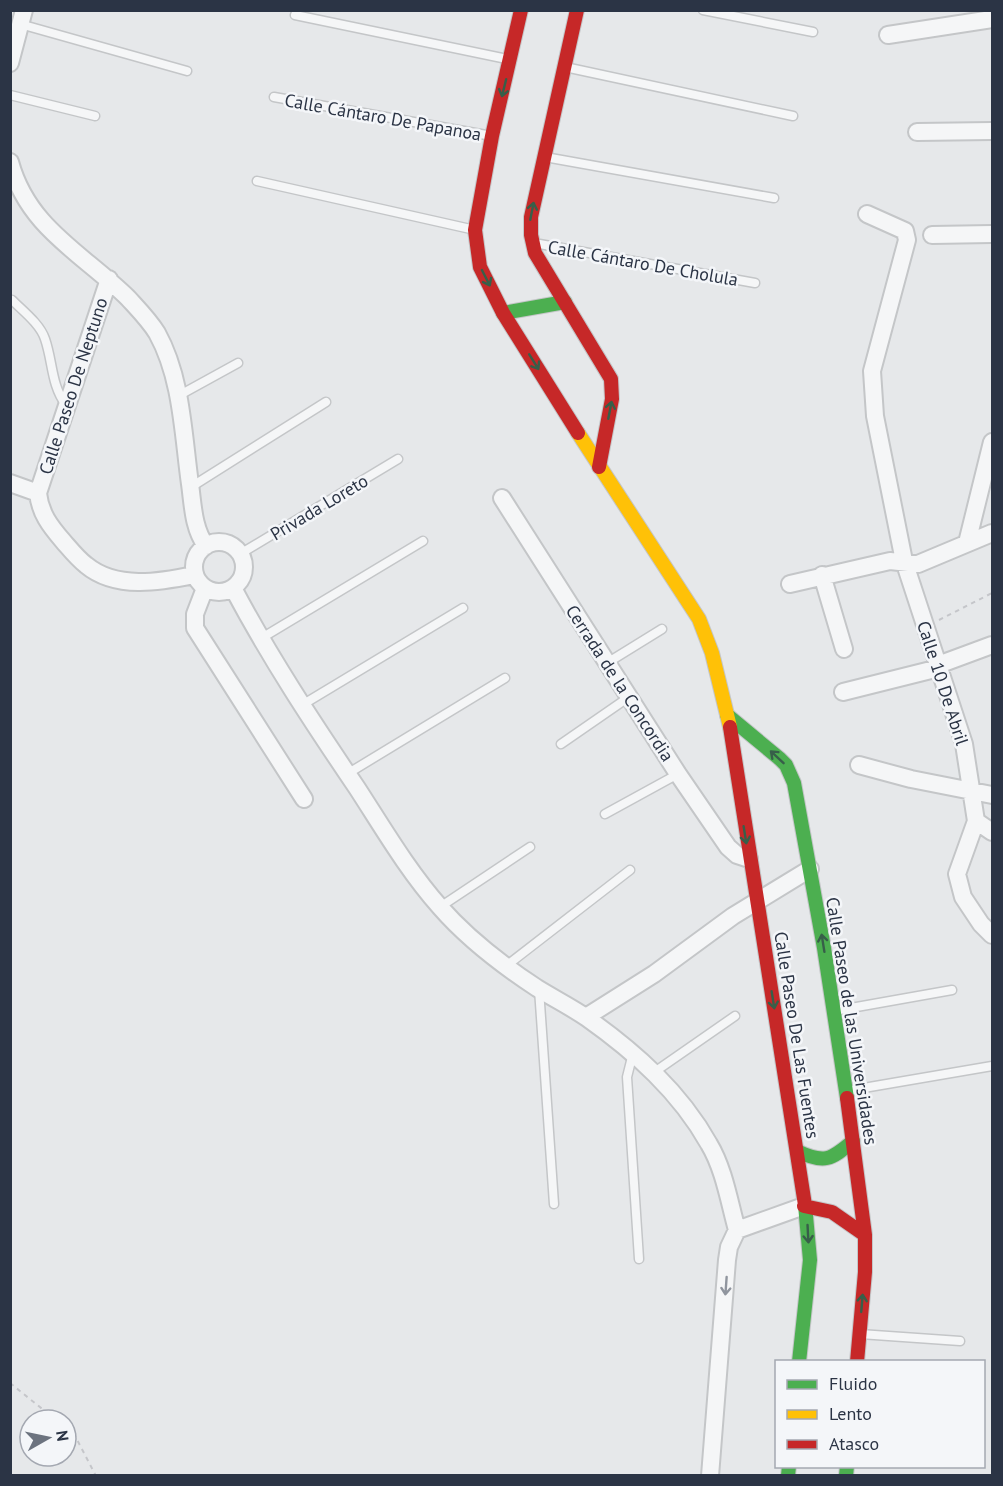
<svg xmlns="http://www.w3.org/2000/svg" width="1003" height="1486" viewBox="0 0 1003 1486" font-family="'PT Sans',sans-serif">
<rect width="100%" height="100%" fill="#e6e8ea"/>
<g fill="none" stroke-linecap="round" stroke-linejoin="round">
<g stroke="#c4c6c8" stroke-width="11">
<path id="lane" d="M703,10L813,32
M295,15L507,59
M20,24L187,71
M565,67L793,116
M10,95L95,116
M274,97L492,136
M545,157L774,198
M257,181L475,230
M534,243L755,283
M12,300C23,311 40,324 45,339C53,362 51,385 66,405
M178,396L238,363
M191,487L326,402
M240,554L398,459
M260,639L423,541
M607,663L662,629
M302,705L463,608
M561,744L629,697
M347,774L505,678
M605,814L678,774
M440,907L530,847
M506,966L630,870
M539,989L554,1204
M834,1011L952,990
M633,1053L627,1077L639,1259
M653,1073L735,1016
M846,1091L992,1066
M860,1334L960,1341"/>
</g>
<g stroke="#c4c6c8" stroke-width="20">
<path id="street" d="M888,35L992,19
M10,63L24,10
M917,132L992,131
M10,162C28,228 82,253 128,298C138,309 149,320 157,333C182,378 183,434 190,484C193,505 193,528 206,546
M867,214L905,231L907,240L872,371L875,416L904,561L964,744L976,821L957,874L963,897L981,924L992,935
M932,235L992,234
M109,279L38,493C40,513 50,526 63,541C70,549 77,558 86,565C116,590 160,582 194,575
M10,483L38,493
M502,498L678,774L728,847L737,855L749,859
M194 567a25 25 0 1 1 50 0a25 25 0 1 1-50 0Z
M967,543L992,442
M822,575L844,649
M790,584L890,561L918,564L992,533
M205,588L195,614V628L304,799
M233,588C270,658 313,723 357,788C383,828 408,871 440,907C467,938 502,965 537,988C553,998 571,1007 587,1018C635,1052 680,1092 709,1144C724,1169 729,1201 737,1230
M938,665L992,645
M843,692L939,668
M859,765L911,779L992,795
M976,821L992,832
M586,1017L654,974L733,916L810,869
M710,1476L727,1260L729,1247L737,1230L804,1206"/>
</g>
<g stroke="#c4c6c8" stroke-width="16">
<path id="fast" d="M503,313L565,302
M727,715L780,759L786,765L794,783L824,948L847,1098
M797,1151C824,1164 831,1160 853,1141
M799,1362L810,1260L805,1205
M788,1476L789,1466
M846,1476L847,1466"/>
</g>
<g stroke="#c4c6c8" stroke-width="16">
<path id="slow" d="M578,433L699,619L712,653L730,727"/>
</g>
<g stroke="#c4c6c8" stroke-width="16">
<path id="jam" d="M521,10L492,136L475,230L480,267L503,313L578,433
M577,10L531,217V235L535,253L611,379L612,399L599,467
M730,727L805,1205
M847,1098L865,1235V1272L857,1362
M804,1206L832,1212L865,1235"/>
</g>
<path stroke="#c5c6ca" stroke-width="2" stroke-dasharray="4.5 4.5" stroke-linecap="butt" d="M939,620L992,593
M10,1383L56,1420
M66,1428L74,1434L96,1476"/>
<use href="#lane" stroke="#f5f6f7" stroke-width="8"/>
<use href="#street" stroke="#f5f6f7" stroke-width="16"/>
<use href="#fast" stroke="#4caf50" stroke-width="14"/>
<use href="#slow" stroke="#ffc107" stroke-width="14"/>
<use href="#jam" stroke="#c62828" stroke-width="14"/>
</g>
<defs><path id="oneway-shaft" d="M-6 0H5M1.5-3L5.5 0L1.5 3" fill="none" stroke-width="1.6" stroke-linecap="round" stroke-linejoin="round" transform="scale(1.5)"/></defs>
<g stroke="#375f49">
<use href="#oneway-shaft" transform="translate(504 88) rotate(104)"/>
<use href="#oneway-shaft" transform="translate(532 211) rotate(-79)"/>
<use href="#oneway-shaft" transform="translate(486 278) rotate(63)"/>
<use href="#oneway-shaft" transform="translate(534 362) rotate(58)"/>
<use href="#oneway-shaft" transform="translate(610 410) rotate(-79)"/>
<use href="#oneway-shaft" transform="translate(777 757) rotate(-137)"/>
<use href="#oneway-shaft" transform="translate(745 835) rotate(81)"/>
<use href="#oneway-shaft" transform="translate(823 943) rotate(-99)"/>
<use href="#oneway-shaft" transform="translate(773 1000) rotate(81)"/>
<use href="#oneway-shaft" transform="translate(808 1234) rotate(87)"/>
<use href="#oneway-shaft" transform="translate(862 1303) rotate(-85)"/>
</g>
<use stroke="#90959e" href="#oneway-shaft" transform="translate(726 1286) rotate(94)"/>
<g text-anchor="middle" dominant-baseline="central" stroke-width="5" stroke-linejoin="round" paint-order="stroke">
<g font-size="18" fill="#2b3445" stroke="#f4f6f9">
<text transform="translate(383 117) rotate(10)">Calle Cántaro De Papanoa</text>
<text transform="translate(643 263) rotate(10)">Calle Cántaro De Cholula</text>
<text transform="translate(73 386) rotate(-72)">Calle Paseo De Neptuno</text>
<text transform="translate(319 507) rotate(-31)">Privada Loreto</text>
<text transform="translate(620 683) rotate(57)">Cerrada de la Concordia</text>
<text transform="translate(943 683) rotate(72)">Calle 10 De Abril</text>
<text transform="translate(852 1021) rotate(81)">Calle Paseo de las Universidades</text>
<text transform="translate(797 1035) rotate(81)">Calle Paseo De Las Fuentes</text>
</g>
</g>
<rect width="1003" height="1486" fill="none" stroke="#2b3445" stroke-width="24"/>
<rect x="775" y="1360" width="210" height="108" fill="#f4f6f9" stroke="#a4a8b1" stroke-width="1.5"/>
<rect x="787" y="1380" width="30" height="9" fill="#4caf50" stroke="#a4a8b1" stroke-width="1.5"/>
<text x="829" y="1390" font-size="18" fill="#2b3445">Fluido</text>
<rect x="787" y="1410" width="30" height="9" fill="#ffc107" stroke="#a4a8b1" stroke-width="1.5"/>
<text x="829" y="1420" font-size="18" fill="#2b3445">Lento</text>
<rect x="787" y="1440" width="30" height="9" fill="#c62828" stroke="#a4a8b1" stroke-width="1.5"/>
<text x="829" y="1450" font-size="18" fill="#2b3445">Atasco</text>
<g transform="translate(48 1438) rotate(81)"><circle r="28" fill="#f4f6f9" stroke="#a4a8b1" stroke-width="1.5"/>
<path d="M0-4.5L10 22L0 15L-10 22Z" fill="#6c737f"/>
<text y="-9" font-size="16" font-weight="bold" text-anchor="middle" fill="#2b3445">N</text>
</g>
</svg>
